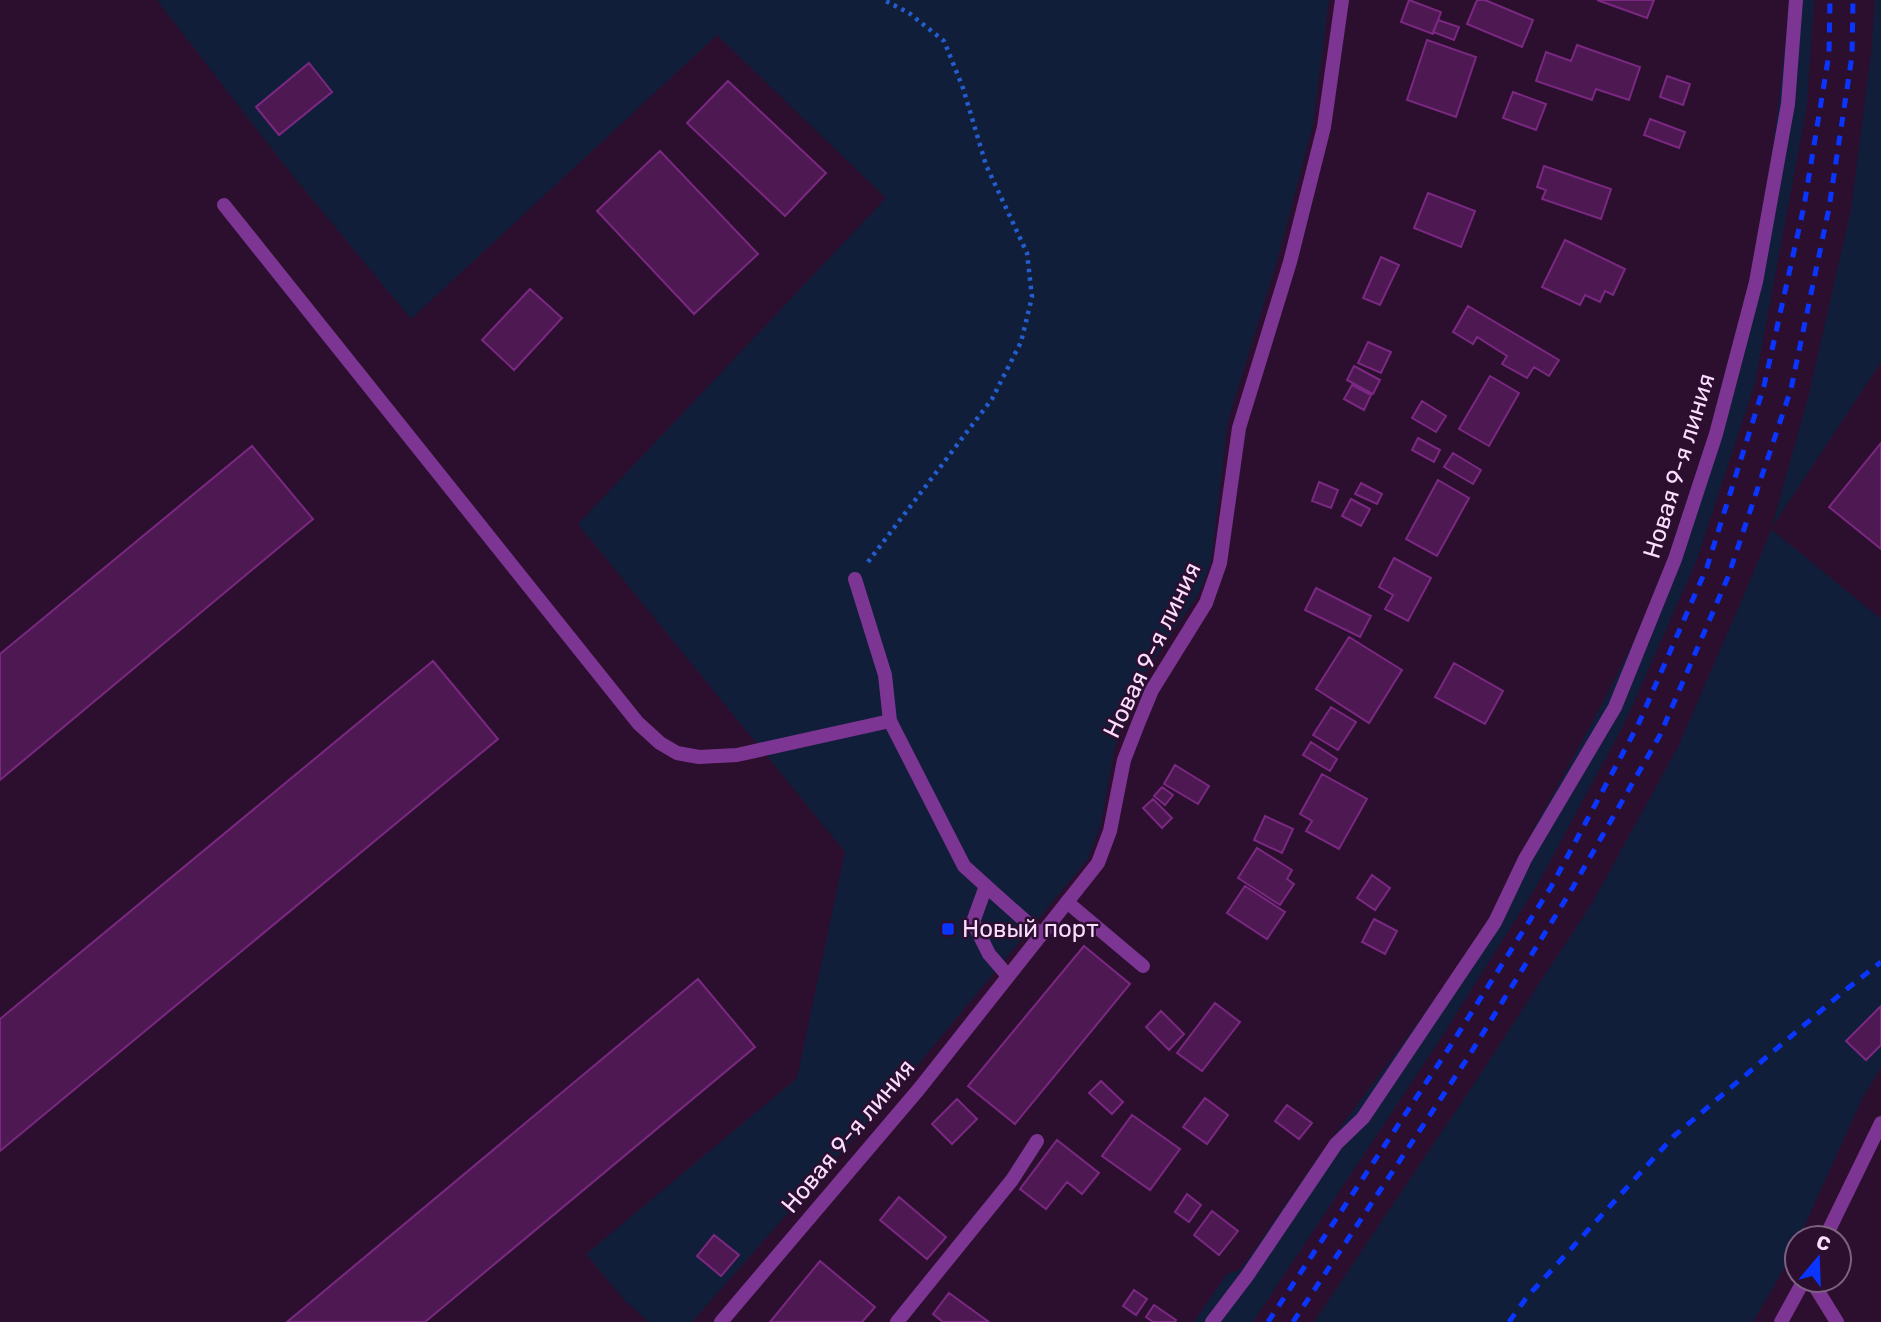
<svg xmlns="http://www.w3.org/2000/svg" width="1881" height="1322" viewBox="0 0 1881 1322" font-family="Rubik,sans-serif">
<rect width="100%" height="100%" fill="#2c0f2f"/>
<path fill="#111e3a" d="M157,0H1329L1313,125L1278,258L1228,421L1211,562L1198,595L1139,682L1127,711L1114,750L1101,824L1088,859L907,1078L692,1322H649L625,1301L586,1254L797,1078L845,852L578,524L886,198L717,35L411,319L285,166Z
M1789,0H1814L1807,105L1755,383L1696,562L1627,718L1539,882L1441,1038L1253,1322H1194L1227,1274L1241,1269C1272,1225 1302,1179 1334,1136C1386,1066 1439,997 1486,923C1506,892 1519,855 1537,823C1585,736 1634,650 1670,558C1740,380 1773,189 1789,0Z
M1875,0H1881V362L1771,529L1881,619V1067L1862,1099L1799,1238H1797L1789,1260L1753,1322H1314L1479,1076L1592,903L1678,747L1749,583L1771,530L1809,394L1851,209L1871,54Z"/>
<path fill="#4e1952" stroke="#7a2881" stroke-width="2" d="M1409,0L1441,12L1433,34L1401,22Z
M1477,0H1485L1533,20L1522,47L1467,24Z
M1597,0H1654L1647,18Z
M1438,20L1459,27L1454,40L1433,32Z
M1427,40L1476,57L1456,117L1407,100Z
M1577,45L1640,67L1629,100L1596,89L1592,100L1536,81L1546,52L1571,61Z
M309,63L332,92L279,135L256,107Z
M1667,76L1690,84L1683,105L1660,97Z
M728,81L826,173L785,216L687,123Z
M1513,92L1546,104L1536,130L1503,118Z
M1650,119L1685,132L1679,148L1644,135Z
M660,151L758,254L694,314L597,211Z
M1544,166L1611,189L1601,219L1542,199L1546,190L1537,187Z
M1428,193L1475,211L1461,247L1414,228Z
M1565,240L1625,269L1613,295L1605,291L1600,302L1585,295L1580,305L1542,287Z
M1381,257L1399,265L1380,305L1363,298Z
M530,289L562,318L514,370L482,340Z
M1468,306L1559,360L1549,376L1534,367L1527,378L1502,364L1507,356L1477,337L1473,344L1453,332Z
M1368,342L1391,352L1381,373L1358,363Z
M1354,366L1380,380L1373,394L1347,380Z
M1490,376L1519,393L1489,446L1459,429Z
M1352,385L1371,395L1364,410L1344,399Z
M1422,401L1446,416L1436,432L1412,418Z
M1418,438L1440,450L1434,462L1412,450Z
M1881,443V549L1829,507Z
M252,446L313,519L0,780V654Z
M1453,453L1481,470L1473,484L1444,467Z
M1438,480L1469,498L1437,556L1406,539Z
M1319,482L1338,490L1331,508L1312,501Z
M1361,483L1382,494L1377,504L1355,494Z
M1351,499L1370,509L1361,526L1342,516Z
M1394,558L1431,578L1408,621L1385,609L1393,595L1379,587Z
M1316,588L1371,616L1360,637L1305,610Z
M1349,637L1402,670L1369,723L1316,689Z
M433,661L498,739L0,1151V1019Z
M1454,663L1503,691L1485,724L1435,697Z
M1331,707L1356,722L1338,750L1313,735Z
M1311,742L1337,759L1330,771L1303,755Z
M1175,765L1209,786L1198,804L1164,784Z
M1322,774L1367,799L1339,849L1306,831L1312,821L1300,814Z
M1162,787L1173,795L1165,805L1154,796Z
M1153,799L1172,818L1162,828L1143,808Z
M1265,816L1293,829L1282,853L1254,840Z
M1257,848L1292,870L1287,879L1294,884L1280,905L1238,878Z
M1372,875L1390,888L1375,910L1357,898Z
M1245,886L1285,912L1267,939L1227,913Z
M1374,919L1397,931L1385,954L1362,942Z
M1084,946L1130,984L1015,1124L968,1086Z
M698,979L755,1047L425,1322H287Z
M1215,1003L1240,1022L1202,1071L1177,1053Z
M1881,1006V1045L1866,1060L1846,1041Z
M1161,1011L1184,1034L1169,1050L1146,1027Z
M1101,1081L1123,1102L1112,1114L1089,1093Z
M1205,1098L1228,1115L1207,1144L1183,1127Z
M957,1099L977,1119L952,1144L932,1124Z
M1287,1105L1312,1123L1299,1139L1275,1121Z
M1132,1115L1180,1149L1150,1190L1102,1156Z
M1057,1140L1099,1173L1082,1194L1067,1182L1046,1209L1020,1189Z
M1187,1194L1201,1205L1189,1222L1175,1212Z
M899,1197L946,1237L927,1259L880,1220Z
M1212,1211L1238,1231L1219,1255L1194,1235Z
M714,1235L739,1255L721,1276L697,1256Z
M820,1261L875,1307L862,1322H770Z
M1134,1290L1147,1299L1136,1315L1123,1306Z
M949,1293L989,1322H943L933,1314Z
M1154,1305L1176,1320L1175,1322H1153L1146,1317Z"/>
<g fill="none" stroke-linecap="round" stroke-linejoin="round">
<path stroke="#235dce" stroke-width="4.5" stroke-dasharray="3.5 5" stroke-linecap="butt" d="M868,562L992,399L1021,342L1032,297L1027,253L986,165L963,88L944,41L909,13L884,0"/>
<path stroke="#7d3593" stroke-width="14" d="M224,205L638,723L660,743L677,753L699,757L737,755L890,721L964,866L986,886
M855,579L885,675L890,721
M1067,902L1143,966
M1008,976L989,954L973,922L986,886L1041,935
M1825,1238L1881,1123
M1811,1280L1837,1322
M897,1322L1012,1180L1037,1141
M1781,1322L1804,1280"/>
<path stroke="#7d3593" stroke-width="14" d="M721,1322L919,1089L1098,863L1110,831L1124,760L1138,724L1152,690L1206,603L1220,563L1239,428L1290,262L1324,127L1342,0
M1212,1322L1247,1276L1336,1144L1363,1118L1495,922L1525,859L1615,707L1675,559L1716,434L1756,282L1788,104L1796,0"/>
<path stroke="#0935ff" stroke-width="5" stroke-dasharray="10 9" stroke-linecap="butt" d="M1268,1322L1449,1048L1551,887L1638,725L1707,567L1764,386L1804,206L1829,54L1830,0
M1293,1322L1467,1059L1569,894L1660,735L1728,577L1791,389L1829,208L1852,56L1853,0
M1509,1322L1527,1297L1674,1136L1843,992L1881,962"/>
</g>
<rect fill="#0935ff" stroke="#2c0f2f" stroke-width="2.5" x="941" y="922" width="14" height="14" rx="3.5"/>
<g text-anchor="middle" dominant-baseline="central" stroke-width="5" stroke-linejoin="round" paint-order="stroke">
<g font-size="24" fill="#f9ddff" stroke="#2c0f2f">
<text transform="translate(1679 466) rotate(-73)">Новая 9-я линия</text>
<text transform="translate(1152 650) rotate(-64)">Новая 9-я линия</text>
<text transform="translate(848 1136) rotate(-50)">Новая 9-я линия</text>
</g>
<g font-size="24" fill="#f9ddff" stroke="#2c0f2f" text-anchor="start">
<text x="962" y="929">Новый порт</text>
</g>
</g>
<g transform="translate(1818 1259) rotate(19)"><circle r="33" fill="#2c0f2f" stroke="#7e6182" stroke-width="2"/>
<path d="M0-5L12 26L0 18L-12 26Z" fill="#0935ff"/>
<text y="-10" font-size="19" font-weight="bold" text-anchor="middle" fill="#f9ddff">С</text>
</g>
</svg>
